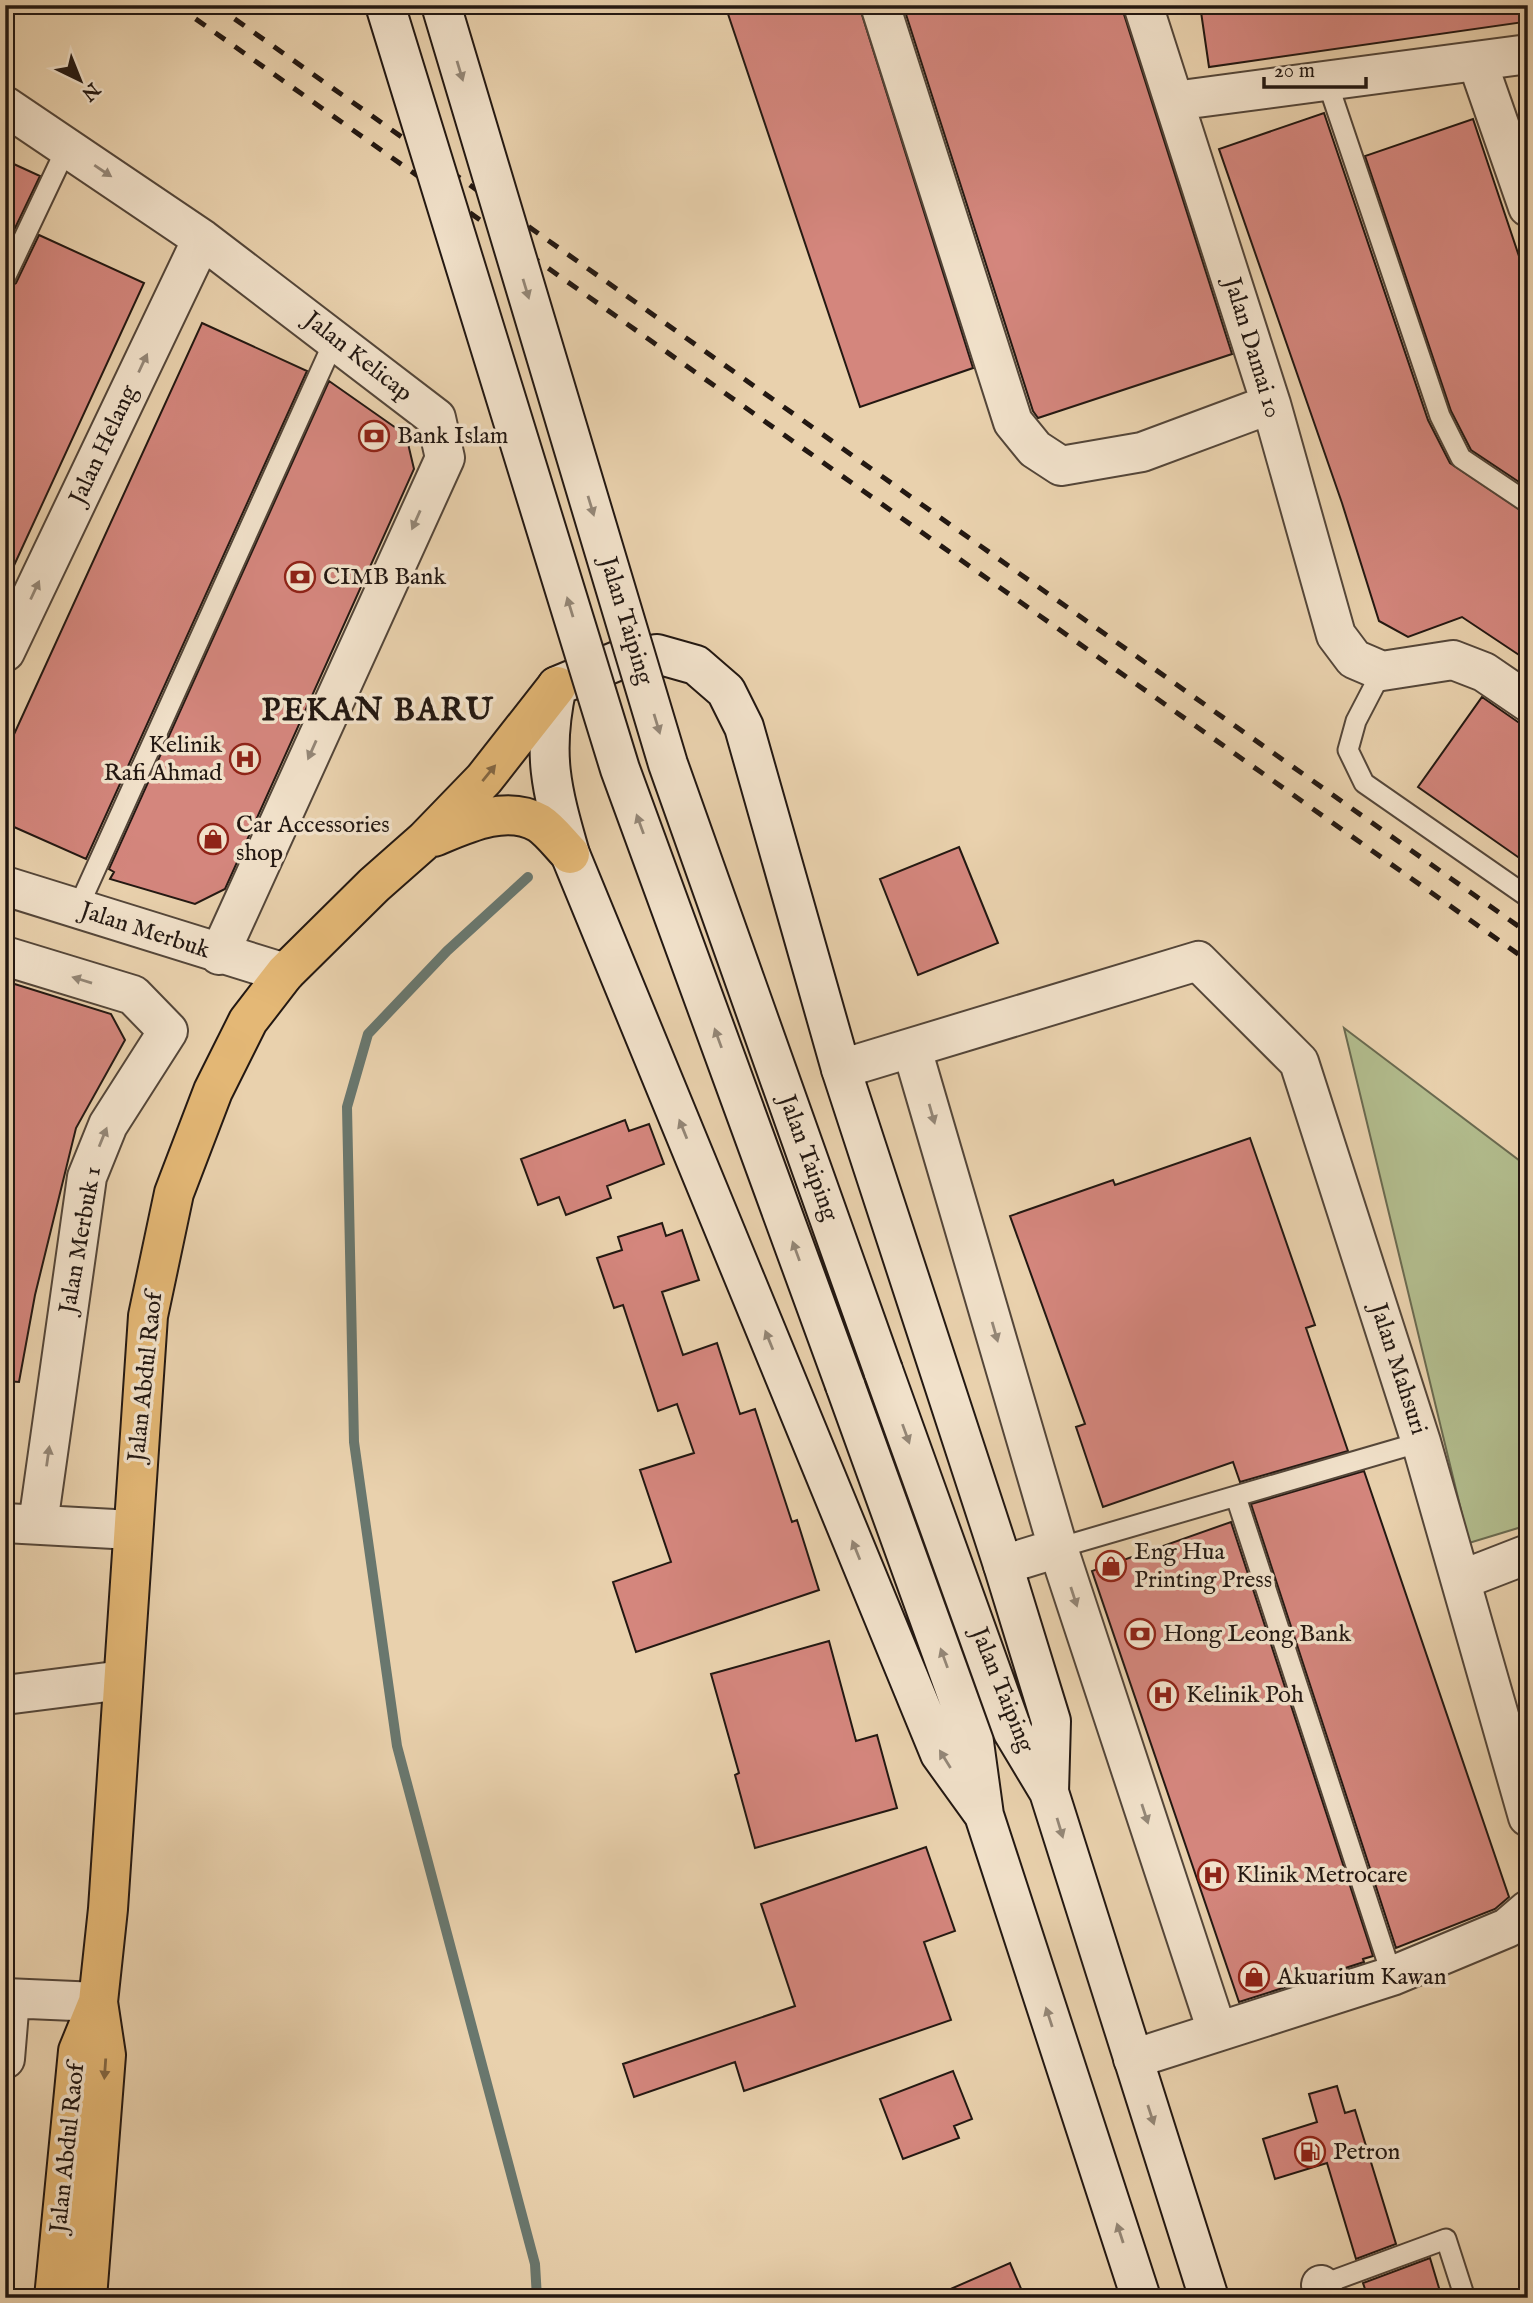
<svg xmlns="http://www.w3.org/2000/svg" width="1533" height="2303" viewBox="0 0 1533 2303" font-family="'IM FELL English',serif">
<rect width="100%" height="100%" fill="#e9d1ad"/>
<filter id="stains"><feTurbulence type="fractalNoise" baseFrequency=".00286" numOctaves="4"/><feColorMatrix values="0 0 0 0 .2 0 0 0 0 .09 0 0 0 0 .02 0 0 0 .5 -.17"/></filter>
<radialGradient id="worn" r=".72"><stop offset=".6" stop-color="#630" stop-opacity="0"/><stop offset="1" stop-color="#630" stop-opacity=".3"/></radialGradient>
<path fill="#b2bc8d" stroke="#6a6a50" stroke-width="2" d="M1344,1028L1528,1167V1525L1469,1543Z"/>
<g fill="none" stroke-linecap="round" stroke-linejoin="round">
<path stroke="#69776e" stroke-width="10" d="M528,877L447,951L368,1034L347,1107L354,1442L397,1746L535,2264L537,2298"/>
</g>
<path fill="#d4867d" stroke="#231812" stroke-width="2" d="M725,5H859L973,368L860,407Z
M903,5H1121L1232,354L1038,418L1033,411Z
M1200,5H1523L1524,22L1209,67Z
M1324,113L1428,420L1450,463L1528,515V661L1462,617L1408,637L1379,621L1342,503L1219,149Z
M1473,119L1528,283V488L1471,450L1451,411L1365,156Z
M5,160L40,176L5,249Z
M39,235L144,283L5,585V290L16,283Z
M202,323L307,371L86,859L5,823V754Z
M329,381L406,435L414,469L225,889L195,904L110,879L114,872L109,869Z
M1482,697L1528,729V864L1418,787Z
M959,847L998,943L918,975L880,879Z
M5,981L111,1014L125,1040L76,1128L35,1295L19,1382L5,1381Z
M625,1120L629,1131L649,1124L664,1164L607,1186L611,1198L566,1215L559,1197L538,1205L521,1159Z
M1250,1138L1315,1325L1306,1328L1348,1451L1240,1482L1233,1462L1103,1507L1076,1427L1085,1424L1010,1216L1113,1180L1115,1185Z
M662,1223L666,1236L682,1230L699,1280L662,1292L683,1355L717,1343L740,1414L755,1409L792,1522L797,1520L819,1590L636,1652L613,1582L671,1562L640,1470L694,1453L677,1404L658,1411L623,1305L614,1308L597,1258L622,1250L618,1237Z
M1364,1471L1509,1897L1495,1909L1396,1948L1251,1504Z
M1231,1522L1373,1956L1363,1959L1364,1962L1239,2002L1092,1571Z
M829,1641L856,1741L877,1735L897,1808L755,1848L735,1775L739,1773L711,1674Z
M926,1847L955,1931L924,1942L951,2020L744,2091L735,2062L634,2097L623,2064L795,2006L761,1904Z
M953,2071L972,2119L954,2126L959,2138L903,2159L880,2099Z
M1337,2086L1345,2113L1355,2110L1396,2244L1356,2259L1327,2163L1275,2179L1263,2139L1317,2122L1309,2094Z
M1430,2258L1442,2298H1368L1363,2283Z
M1010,2263L1025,2298H930Z"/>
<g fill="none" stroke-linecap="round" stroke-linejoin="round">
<g stroke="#544639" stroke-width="23">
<path id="lane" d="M1327,81L1440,416L1461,458L1528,503
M5,278L67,147
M1382,671L1356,721L1348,750L1364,783L1528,897
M77,910L335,339
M1236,1497L1392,1976
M1058,1548L1421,1442
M1321,2285L1446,2239L1465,2298"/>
</g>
<g stroke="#544639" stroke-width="42">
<path id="street" d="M880,5L1013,422L1035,449L1061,466L1142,452L1271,404
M1143,5L1271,404L1336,635L1354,659L1382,671L1453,660L1484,672L1528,702
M1477,61L1528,207
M1174,101L1528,54
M5,106L202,239L436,418L445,458L219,955
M5,652L202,239
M5,886L285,973
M5,956L133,995L168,1031L108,1125L87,1177L38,1524
M912,1049L1058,1548L1217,2031
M841,1069L1198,961L1299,1062L1421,1442L1528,1817
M5,1523L132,1530
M1003,1565L1058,1548
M1461,1580L1528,1554
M5,1695L123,1680
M5,1998L98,2002
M5,2059L10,1999
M1133,2059L1392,1976L1507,1928L1528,1910
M1321,2285L1325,2298"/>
</g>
<g stroke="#231812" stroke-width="42">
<path id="secondary" d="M883,1370L1013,1732L1049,1792L1209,2298
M845,1385L974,1742L984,1815L1141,2298
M984,1815L940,1754L570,854C551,788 542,754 557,686L617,661L657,654L696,665L726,691L744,727L841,1069L1003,1565L1051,1721L1049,1792"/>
</g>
<g stroke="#231812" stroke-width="42">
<path id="primary" d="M434,837C465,824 506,804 539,823C550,830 561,845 570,854
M54,2298L78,2051L98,2002
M87,2298L106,2055L98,2002L108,1909L148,1316L174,1193L213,1091L248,1021L285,973L374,885L425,840L484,779L557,686"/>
</g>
<use href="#lane" stroke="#f1e1ca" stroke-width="19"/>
<use href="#street" stroke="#f1e1ca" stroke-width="38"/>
<use href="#secondary" stroke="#f1e1ca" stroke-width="38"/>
<use href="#primary" stroke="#e4b876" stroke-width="38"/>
<path stroke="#231812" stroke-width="5" stroke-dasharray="12 12" stroke-linecap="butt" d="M176,5L1528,961
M215,5L1528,933"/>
<g stroke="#231812" stroke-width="42" stroke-linecap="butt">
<path id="secondary-bridge" d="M385,5L620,769L845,1385
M441,5L668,764L883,1370"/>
</g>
<use href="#secondary-bridge" stroke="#f1e1ca" stroke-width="38"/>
</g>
<defs><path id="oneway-solid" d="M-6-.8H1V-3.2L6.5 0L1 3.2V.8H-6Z" transform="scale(1.75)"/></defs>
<g fill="#948777">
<use href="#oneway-solid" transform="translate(460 71) rotate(73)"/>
<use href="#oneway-solid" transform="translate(103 171) rotate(34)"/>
<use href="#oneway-solid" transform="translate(526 289) rotate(73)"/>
<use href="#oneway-solid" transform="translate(143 363) rotate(-65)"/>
<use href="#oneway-solid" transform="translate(591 506) rotate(73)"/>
<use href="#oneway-solid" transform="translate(416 520) rotate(114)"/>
<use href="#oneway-solid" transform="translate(35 590) rotate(-65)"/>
<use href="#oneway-solid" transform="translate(570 607) rotate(-107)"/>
<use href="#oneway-solid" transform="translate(657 724) rotate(73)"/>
<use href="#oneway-solid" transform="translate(312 750) rotate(114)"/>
<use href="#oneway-solid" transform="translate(640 824) rotate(-110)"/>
<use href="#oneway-solid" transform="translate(82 980) rotate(-163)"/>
<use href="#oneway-solid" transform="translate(718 1038) rotate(-110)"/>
<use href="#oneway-solid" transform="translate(932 1114) rotate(74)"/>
<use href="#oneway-solid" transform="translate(683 1129) rotate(-112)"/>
<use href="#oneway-solid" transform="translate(103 1137) rotate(-68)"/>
<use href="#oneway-solid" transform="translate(796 1251) rotate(-110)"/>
<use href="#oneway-solid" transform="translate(995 1332) rotate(74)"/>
<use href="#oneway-solid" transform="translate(769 1340) rotate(-112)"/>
<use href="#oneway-solid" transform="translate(906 1434) rotate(70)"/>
<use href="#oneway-solid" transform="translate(48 1456) rotate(-82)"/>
<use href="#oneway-solid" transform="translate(856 1550) rotate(-112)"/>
<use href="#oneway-solid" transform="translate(1074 1597) rotate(72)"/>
<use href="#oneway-solid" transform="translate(944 1658) rotate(-110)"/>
<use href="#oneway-solid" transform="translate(945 1759) rotate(-122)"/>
<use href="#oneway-solid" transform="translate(1145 1814) rotate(72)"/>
<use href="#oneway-solid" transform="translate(1060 1828) rotate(73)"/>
<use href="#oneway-solid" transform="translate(1049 2017) rotate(-108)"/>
<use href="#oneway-solid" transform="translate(1151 2115) rotate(72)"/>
<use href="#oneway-solid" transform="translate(1120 2233) rotate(-108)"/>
</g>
<g fill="#846844">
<use href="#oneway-solid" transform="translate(489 773) rotate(-51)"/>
<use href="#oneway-solid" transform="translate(105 2069) rotate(94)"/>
</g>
<defs>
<g id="bank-ring" transform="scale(1.575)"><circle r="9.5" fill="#f1e1ca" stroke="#8f2418" stroke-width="1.5"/><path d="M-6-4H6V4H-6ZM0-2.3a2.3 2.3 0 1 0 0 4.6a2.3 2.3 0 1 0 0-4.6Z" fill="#8f2418"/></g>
<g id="hospital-ring" transform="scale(1.575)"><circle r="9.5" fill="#f1e1ca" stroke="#8f2418" stroke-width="1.5"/><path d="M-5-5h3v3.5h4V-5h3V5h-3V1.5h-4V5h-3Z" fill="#8f2418"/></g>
<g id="shop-ring" transform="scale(1.575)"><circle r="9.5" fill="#f1e1ca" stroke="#8f2418" stroke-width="1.5"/><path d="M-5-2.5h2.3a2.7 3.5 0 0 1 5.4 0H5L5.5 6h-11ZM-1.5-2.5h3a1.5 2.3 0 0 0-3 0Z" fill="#8f2418"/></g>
<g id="fuel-ring" transform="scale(1.575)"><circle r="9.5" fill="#f1e1ca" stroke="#8f2418" stroke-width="1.5"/><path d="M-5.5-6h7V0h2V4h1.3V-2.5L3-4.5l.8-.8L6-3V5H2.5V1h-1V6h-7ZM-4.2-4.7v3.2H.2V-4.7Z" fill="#8f2418"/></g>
</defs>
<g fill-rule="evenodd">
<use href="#bank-ring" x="374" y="436"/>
<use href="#bank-ring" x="300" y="577"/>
<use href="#hospital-ring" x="245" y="759"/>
<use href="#shop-ring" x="213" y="839"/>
<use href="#shop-ring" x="1111" y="1566"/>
<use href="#bank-ring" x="1140" y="1634"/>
<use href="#hospital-ring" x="1163" y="1695"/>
<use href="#hospital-ring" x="1213" y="1875"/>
<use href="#shop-ring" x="1254" y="1977"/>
<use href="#fuel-ring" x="1310" y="2152"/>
</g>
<g text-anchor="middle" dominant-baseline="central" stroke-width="7" stroke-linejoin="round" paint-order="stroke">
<g font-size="24" fill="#231812" stroke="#f1e1ca">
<text transform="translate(1252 348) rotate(73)">Jalan Damai 10</text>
<text transform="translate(358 357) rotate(38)">Jalan Kelicap</text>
<text transform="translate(104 445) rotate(-65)">Jalan Helang</text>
<text transform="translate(626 621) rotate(73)">Jalan Taiping</text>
<text transform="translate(145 931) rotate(18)">Jalan Merbuk</text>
<text transform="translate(808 1158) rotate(70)">Jalan Taiping</text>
<text transform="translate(81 1240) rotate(-80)">Jalan Merbuk 1</text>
<text transform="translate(1398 1369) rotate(72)">Jalan Mahsuri</text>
<text transform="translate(146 1377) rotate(-84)">Jalan Abdul Raof</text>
<text transform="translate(1002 1690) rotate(68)">Jalan Taiping</text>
<text transform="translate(68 2148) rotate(-84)">Jalan Abdul Raof</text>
</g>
<g font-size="24" fill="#231812" stroke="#f1e1ca" text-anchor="start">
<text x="397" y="436">Bank Islam</text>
<text x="323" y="577">CIMB Bank</text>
<text x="222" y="745" text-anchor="end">Kelinik<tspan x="222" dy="28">Rafi Ahmad</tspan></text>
<text x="236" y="825">Car Accessories<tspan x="236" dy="28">shop</tspan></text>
<text x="1134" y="1552">Eng Hua<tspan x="1134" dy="28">Printing Press</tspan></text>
<text x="1163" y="1634">Hong Leong Bank</text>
<text x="1186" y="1695">Kelinik Poh</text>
<text x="1236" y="1875">Klinik Metrocare</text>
<text x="1277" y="1977">Akuarium Kawan</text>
<text x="1333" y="2152">Petron</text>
</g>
<g font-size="32" font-weight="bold" letter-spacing="2" fill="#231812" stroke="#f1e1ca">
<text x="378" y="711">PEKAN BARU</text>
</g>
</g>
<rect width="1533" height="2303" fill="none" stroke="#e9d1ad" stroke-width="28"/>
<rect x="7" y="7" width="1519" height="2289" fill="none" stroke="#231812" stroke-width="3.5"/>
<rect x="14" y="14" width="1505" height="2275" fill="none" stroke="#231812" stroke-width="2"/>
<g transform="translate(80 80) rotate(137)" stroke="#f1e1ca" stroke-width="5" paint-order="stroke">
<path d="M0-5L12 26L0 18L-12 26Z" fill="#231812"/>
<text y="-10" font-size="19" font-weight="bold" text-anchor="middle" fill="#231812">N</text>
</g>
<path d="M1264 77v10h102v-10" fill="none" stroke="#231812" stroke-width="3.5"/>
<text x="1274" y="77" font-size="21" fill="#231812" stroke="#f1e1ca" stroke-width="5" paint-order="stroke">20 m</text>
<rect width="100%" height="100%" filter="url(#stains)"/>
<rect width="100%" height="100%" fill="url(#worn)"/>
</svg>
